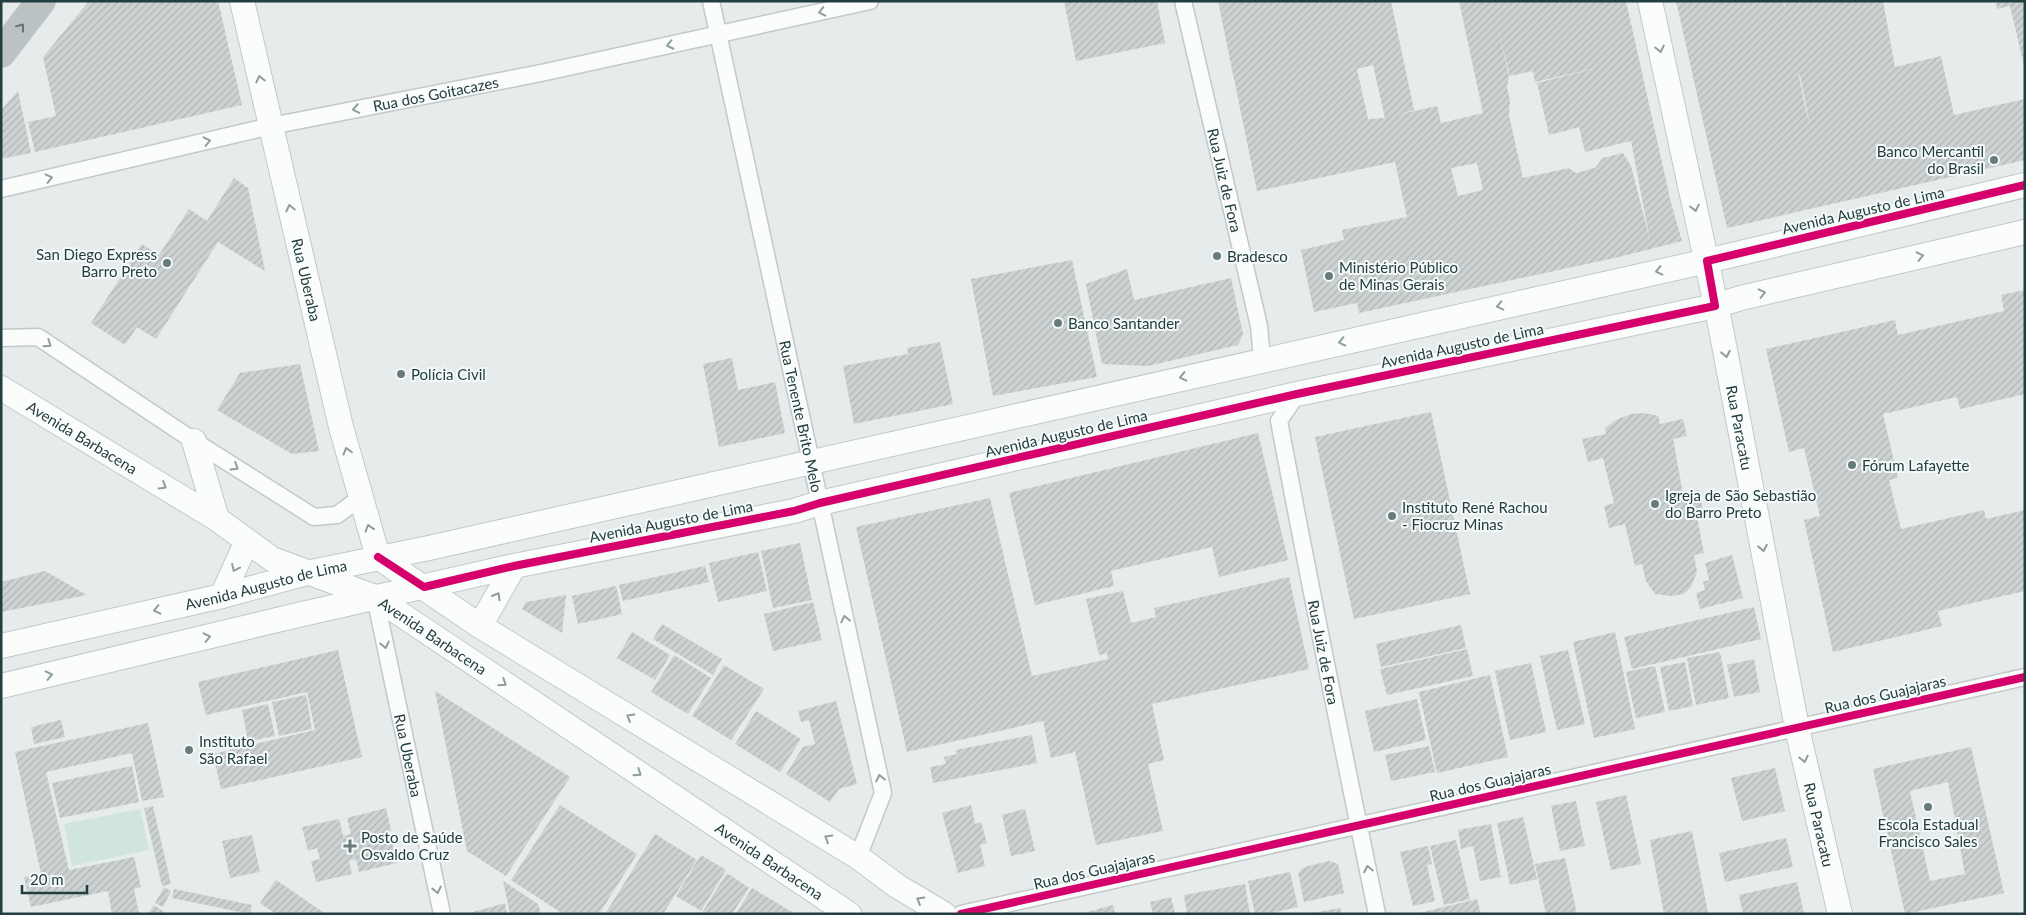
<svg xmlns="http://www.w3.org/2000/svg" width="2026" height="915" viewBox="0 0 2026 915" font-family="Lato,sans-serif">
<defs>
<pattern id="building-hatch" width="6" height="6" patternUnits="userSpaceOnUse" patternTransform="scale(1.25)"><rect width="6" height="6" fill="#cdd3d2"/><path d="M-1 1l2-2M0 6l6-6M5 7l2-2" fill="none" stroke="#b0b6b5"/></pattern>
</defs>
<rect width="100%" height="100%" fill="#e6eceb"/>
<path fill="#cfe5dd" d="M140,809L149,850L72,866L64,824Z"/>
<path fill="url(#building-hatch)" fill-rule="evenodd" d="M89,1H218L242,105L35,152L28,122L56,116L43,57Z
M1064,1H1157L1165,43L1076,61Z
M1218,1H1391L1414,110L1397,115L1437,106L1441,123L1483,113L1459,1H1626L1671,203L1682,241L1619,257L1359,313L1357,303L1314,312L1301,250L1344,240L1342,230L1407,217L1395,162L1257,191ZM1498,29L1510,76L1533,71L1535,82L1600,67L1537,83L1549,135L1579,127L1585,152L1631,141L1650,240L1631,166L1623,153L1603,158L1595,168L1576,173L1569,168L1523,178L1509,115L1510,101L1507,87L1509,76ZM1373,65L1385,118L1368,119L1357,69ZM1477,163L1483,190L1458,196L1451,168Z
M1676,1H1783L1786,12L1784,1H1883L1895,67L1941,56L1954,115L2025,99V160L1727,228ZM1799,75H1800L1810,125L1804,102Z
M1996,1H2025V70L2010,6L1997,9Z
M18,91L31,153L1,159V110Z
M234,178L248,188L265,271L218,242L156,339L137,327L125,345L91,323L142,244L159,255L189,209L207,221Z
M1072,260L1097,377L993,396L971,279Z
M1127,269L1134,300L1231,278L1243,334L1238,345L1148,366L1102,364L1086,284Z
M2025,290V394L1960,409L1957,397L1883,414L1898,478L1889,480L1901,529L1984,510L1986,519L2025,510V591L1938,611L1942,626L1833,652L1804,520L1820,516L1804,448L1789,452L1766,349L1895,320L1898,335L2004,311L2001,295Z
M940,342L953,404L854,424L843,366L908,354L907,348Z
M732,358L738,390L775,382L785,433L719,447L703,364Z
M300,364L319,451L292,454L217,410L240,373Z
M1431,412L1470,594L1354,619L1315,437Z
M1645,413L1658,416L1660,424L1683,419L1687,436L1673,439L1683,494L1699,490L1703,511L1696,512L1704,553L1694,555L1697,572L1691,587L1684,594L1671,596L1655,594L1646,581L1642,564L1635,566L1625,524L1609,528L1604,506L1614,503L1603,458L1588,462L1582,439L1606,434L1605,428L1616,420L1631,414Z
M1258,433L1288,560L1219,577L1212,547L1111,571L1114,586L1035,605L1009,493Z
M990,498L1032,676L1108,659L1107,653L1099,655L1086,599L1123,591L1131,623L1156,617L1154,608L1289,577L1309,669L1152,704L1164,760L1148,764L1163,831L1096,845L1075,752L1051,758L1043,721L907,752L856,527Z
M800,543L812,600L773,608L761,551Z
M758,552L767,591L718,602L709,563Z
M1732,555L1743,598L1700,609L1696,593L1705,590L1703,582L1709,580L1705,563Z
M705,566L709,582L623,601L619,585Z
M45,571L87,595L1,612V582Z
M616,586L622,614L578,624L572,596Z
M566,595L562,633L522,609L526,602Z
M813,602L822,640L773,651L764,614Z
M1754,607L1761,639L1632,669L1624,637Z
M662,624L722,659L713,675L653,639Z
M1461,625L1466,648L1381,667L1376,644Z
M632,632L670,655L655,680L617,658Z
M1615,632L1635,729L1594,738L1573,642Z
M1467,649L1473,676L1387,695L1380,669Z
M338,650L362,757L221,789L213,754L315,730L307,692L206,715L198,682Z
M1568,650L1585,724L1557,730L1540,656Z
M1720,652L1729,698L1696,705L1687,658Z
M674,655L711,678L688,714L651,692Z
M1754,659L1760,692L1734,697L1727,665Z
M1685,662L1693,706L1669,711L1660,667Z
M1531,663L1546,732L1510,740L1495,671Z
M724,665L764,689L731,740L692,716Z
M1655,666L1665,712L1636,718L1626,672Z
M1490,675L1508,757L1437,773L1419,692Z
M435,691L570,777L506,876L467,851Z
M306,695L312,729L279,736L272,702Z
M1417,699L1426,740L1374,752L1365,711Z
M836,701L857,784L839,789L830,802L786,774L803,747L815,744L809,720L801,722L798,711Z
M268,704L275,736L248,741L242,710Z
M756,711L801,739L780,772L735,744Z
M61,720L65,737L34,744L31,727Z
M148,723L164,797L142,801L132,753L46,772L69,870L134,857L141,887L134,889L139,914H112L108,891L31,907L24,877L41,874L15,752Z
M1032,735L1037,763L933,783L930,767L946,764L944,757L957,754L956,750Z
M1429,746L1435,772L1391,781L1385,755Z
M1971,747L2004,893L1905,914L1873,769ZM1948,782L1965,874L1930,881L1910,791Z
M132,766L139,802L60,818L52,783Z
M1775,768L1785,811L1742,821L1731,778Z
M1626,795L1641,864L1611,870L1596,802Z
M1576,801L1585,846L1560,851L1551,806Z
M560,805L637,854L599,914H563L511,880Z
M971,805L975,824L981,822L987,843L980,845L985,866L958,873L942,813Z
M153,806L171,884L162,886L144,808Z
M386,808L391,831L380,834L382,844L392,841L397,863L359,872L356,859L349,861L352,874L316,882L311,861L320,859L317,848L308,851L302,827L339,819L343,836L351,834L347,818Z
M1025,809L1035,851L1011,856L1002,815Z
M1523,817L1537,879L1510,885L1497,823Z
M1491,824L1501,877L1480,881L1473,846L1461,849L1458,830Z
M1692,831L1708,913L1664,914L1650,840Z
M655,834L697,860L663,914H605Z
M252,835L260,872L230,878L222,841Z
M1786,838L1793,867L1725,882L1719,853Z
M1456,840L1470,899L1444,905L1430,846Z
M1428,846L1432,864L1427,865L1435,901L1413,906L1400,852Z
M701,855L726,870L701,911L676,896Z
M1565,858L1577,914H1546L1535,864Z
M1329,861L1338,864L1344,893L1304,902L1298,873L1304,867Z
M1290,872L1298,907L1276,912L1277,914H1255L1248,881Z
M727,873L749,888L732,914H701Z
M276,880L326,914H276L260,903Z
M503,881L538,904L541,914H510Z
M1797,882L1804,914H1743L1739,895Z
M1245,884L1250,914H1187L1184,895Z
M164,887L171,891L163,907L155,903Z
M752,888L792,912L791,914H736Z
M174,889L252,905L250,914L172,898Z
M1171,897L1175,914H1153L1150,902Z
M1477,899L1481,914H1419V913Z
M505,903L507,914H473V912Z
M154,905L167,914H148Z
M1113,905L1115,914H1084V913Z
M1340,908L1342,914H1313V913Z"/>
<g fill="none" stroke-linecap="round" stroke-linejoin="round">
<g stroke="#c3c9c8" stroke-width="19">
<g id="street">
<path id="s1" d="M711,1L883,793L858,857"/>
<path id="s2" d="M1183,1L1259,326L1262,359"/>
<path id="s3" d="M1,189L271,126L541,73L870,1"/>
<path d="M1,338L38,337L194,441L314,517L337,515L360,498"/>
<path id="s4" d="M1297,394L1279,421C1310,586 1343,750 1377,914"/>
<path id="s5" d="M375,597L442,914"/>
<path d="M961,914L2025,677"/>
</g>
</g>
<g stroke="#c2c9c9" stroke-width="26">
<g id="secondary">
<path id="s6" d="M242,1L341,427L378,557"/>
<path id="s7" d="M1650,1L1719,319L1797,728L1840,914"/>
<path id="s8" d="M1,388L217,519L272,559L375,597L849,914"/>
<path d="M194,441L217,519"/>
<path d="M378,557L480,626L858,857L897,886L944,914"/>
<path d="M222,596L247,541"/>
<path d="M480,626L514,566"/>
<path id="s9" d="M1,646L222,596L311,572L429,548L1707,261L2025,185"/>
<path d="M1,686L298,615L514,566L794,511L820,503L1297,394L1715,306L1741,298L2025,232"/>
</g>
</g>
<g stroke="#c2caca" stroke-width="30">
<path id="highway" d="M1,53L41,1"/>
</g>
<use href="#street" stroke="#fbfcfc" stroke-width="16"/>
<use href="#secondary" stroke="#fbfcfc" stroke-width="24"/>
<use href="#highway" stroke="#bbc2c4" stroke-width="28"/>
<g stroke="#f5faf9" stroke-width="11">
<path id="cycleway" d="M378,557L424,587L514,566L794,511L820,503L1297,394L1715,306L1707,261L2025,185
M961,914L2025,677"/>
</g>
<use href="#cycleway" stroke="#d6006c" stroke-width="8"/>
</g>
<defs><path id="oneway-chevron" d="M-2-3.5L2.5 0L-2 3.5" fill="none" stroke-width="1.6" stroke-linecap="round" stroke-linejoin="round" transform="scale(1.25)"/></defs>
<g stroke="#8e9d9e">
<use href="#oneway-chevron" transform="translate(822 12) rotate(167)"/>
<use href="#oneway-chevron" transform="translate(670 45) rotate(168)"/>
<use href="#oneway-chevron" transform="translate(1660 49) rotate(78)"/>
<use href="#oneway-chevron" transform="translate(260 79) rotate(-103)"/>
<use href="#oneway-chevron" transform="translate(356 109) rotate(169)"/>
<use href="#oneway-chevron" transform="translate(207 141) rotate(-13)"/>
<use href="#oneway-chevron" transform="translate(49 178) rotate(-13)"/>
<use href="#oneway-chevron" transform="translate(290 208) rotate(-103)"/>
<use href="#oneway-chevron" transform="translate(1695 208) rotate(78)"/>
<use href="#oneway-chevron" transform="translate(1920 256) rotate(-13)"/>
<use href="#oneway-chevron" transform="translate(1659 271) rotate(167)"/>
<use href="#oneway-chevron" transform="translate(1762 293) rotate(-13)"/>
<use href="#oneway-chevron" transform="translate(1500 306) rotate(167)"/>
<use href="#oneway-chevron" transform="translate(1342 342) rotate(167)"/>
<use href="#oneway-chevron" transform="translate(48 344) rotate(34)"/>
<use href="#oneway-chevron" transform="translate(1726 354) rotate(79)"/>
<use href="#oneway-chevron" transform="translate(1183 377) rotate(167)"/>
<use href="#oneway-chevron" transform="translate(347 451) rotate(-105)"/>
<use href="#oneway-chevron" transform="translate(235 467) rotate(32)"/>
<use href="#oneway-chevron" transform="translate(163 486) rotate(31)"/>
<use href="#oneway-chevron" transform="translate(369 528) rotate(-107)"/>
<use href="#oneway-chevron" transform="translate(1763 548) rotate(79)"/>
<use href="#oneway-chevron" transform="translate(235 568) rotate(115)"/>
<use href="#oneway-chevron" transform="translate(497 596) rotate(-60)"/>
<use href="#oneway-chevron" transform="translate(157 610) rotate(167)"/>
<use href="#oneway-chevron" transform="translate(845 619) rotate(-102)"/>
<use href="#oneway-chevron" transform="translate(207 637) rotate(-13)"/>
<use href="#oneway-chevron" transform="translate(385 645) rotate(78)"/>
<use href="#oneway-chevron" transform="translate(49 675) rotate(-13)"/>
<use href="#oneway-chevron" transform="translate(503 683) rotate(34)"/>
<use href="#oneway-chevron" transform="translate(630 717) rotate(-149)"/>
<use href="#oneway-chevron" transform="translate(1804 759) rotate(77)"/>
<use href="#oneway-chevron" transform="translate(638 773) rotate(34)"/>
<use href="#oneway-chevron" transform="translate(880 778) rotate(-102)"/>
<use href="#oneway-chevron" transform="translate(828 838) rotate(-149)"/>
<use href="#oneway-chevron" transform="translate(1368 869) rotate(-101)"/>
<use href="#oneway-chevron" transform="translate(437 890) rotate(78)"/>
<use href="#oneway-chevron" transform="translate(920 900) rotate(-149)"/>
</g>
<use stroke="#5f7375" href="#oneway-chevron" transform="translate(21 27) rotate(-53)"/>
<g fill="#677b7c" stroke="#f5faf9" stroke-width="2">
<circle cx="1994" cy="160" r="5"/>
<circle cx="1217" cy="256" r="5"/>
<circle cx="167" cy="263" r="5"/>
<circle cx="1329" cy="276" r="5"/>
<circle cx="1058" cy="323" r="5"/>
<circle cx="401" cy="374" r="5"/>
<circle cx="1852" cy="465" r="5"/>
<circle cx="1655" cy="504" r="5"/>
<circle cx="1392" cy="516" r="5"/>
<circle cx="189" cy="750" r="5"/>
<circle cx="1928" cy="807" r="5"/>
<path d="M347.5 838.5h5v5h5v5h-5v5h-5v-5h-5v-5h5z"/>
</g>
<g text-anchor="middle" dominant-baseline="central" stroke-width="4" stroke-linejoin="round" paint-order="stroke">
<g font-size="15" fill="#223e40" stroke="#f5faf9">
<text stroke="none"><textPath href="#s3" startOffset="445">Rua dos Goitacazes</textPath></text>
<text stroke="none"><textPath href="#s2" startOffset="184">Rua Juiz de Fora</textPath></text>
<text transform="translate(1863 210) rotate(-13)">Avenida Augusto de Lima</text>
<text stroke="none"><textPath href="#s6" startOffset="286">Rua Uberaba</textPath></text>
<text transform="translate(1462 345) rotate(-12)">Avenida Augusto de Lima</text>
<text stroke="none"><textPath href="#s1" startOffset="425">Rua Tenente Brito Melo</textPath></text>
<text stroke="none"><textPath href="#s7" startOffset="436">Rua Paracatu</textPath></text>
<text transform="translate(1066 433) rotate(-13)">Avenida Augusto de Lima</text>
<text stroke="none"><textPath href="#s8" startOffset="95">Avenida Barbacena</textPath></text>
<text transform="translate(671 521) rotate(-11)">Avenida Augusto de Lima</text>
<text stroke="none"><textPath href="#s9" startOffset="272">Avenida Augusto de Lima</textPath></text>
<text stroke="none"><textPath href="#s8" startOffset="500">Avenida Barbacena</textPath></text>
<text stroke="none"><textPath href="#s4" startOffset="268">Rua Juiz de Fora</textPath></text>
<text transform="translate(1885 694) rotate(-13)">Rua dos Guajajaras</text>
<text stroke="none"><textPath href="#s5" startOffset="162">Rua Uberaba</textPath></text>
<text transform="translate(1490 782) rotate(-13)">Rua dos Guajajaras</text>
<text stroke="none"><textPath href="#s7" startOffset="841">Rua Paracatu</textPath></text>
<text stroke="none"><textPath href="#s8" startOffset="905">Avenida Barbacena</textPath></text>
<text transform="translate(1094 870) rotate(-13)">Rua dos Guajajaras</text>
</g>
<g font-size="15" fill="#223e40" stroke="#f5faf9" text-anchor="start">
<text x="1984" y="151" text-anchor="end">Banco Mercantil<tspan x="1984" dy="17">do Brasil</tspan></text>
<text x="157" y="254" text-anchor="end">San Diego Express<tspan x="157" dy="17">Barro Preto</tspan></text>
<text x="1227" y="256">Bradesco</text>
<text x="1339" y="267">Ministério Público<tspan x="1339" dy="17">de Minas Gerais</tspan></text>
<text x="1068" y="323">Banco Santander</text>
<text x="411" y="374">Polícia Civil</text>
<text x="1862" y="465">Fórum Lafayette</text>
<text x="1665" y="495">Igreja de São Sebastião<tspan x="1665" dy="17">do Barro Preto</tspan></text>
<text x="1402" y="507">Instituto René Rachou<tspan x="1402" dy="17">- Fiocruz Minas</tspan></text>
<text x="199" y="741">Instituto<tspan x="199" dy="17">São Rafael</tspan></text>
<text x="1928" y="824" text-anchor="middle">Escola Estadual<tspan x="1928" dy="17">Francisco Sales</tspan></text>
<text x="361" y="837">Posto de Saúde<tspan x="361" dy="17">Osvaldo Cruz</tspan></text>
</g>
</g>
<rect width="2026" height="915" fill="none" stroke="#223e40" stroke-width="5"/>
<path d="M22 885v8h65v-8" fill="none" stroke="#223e40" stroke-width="2.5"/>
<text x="30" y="885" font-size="15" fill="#223e40" stroke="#f5faf9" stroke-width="4" paint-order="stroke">20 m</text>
</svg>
